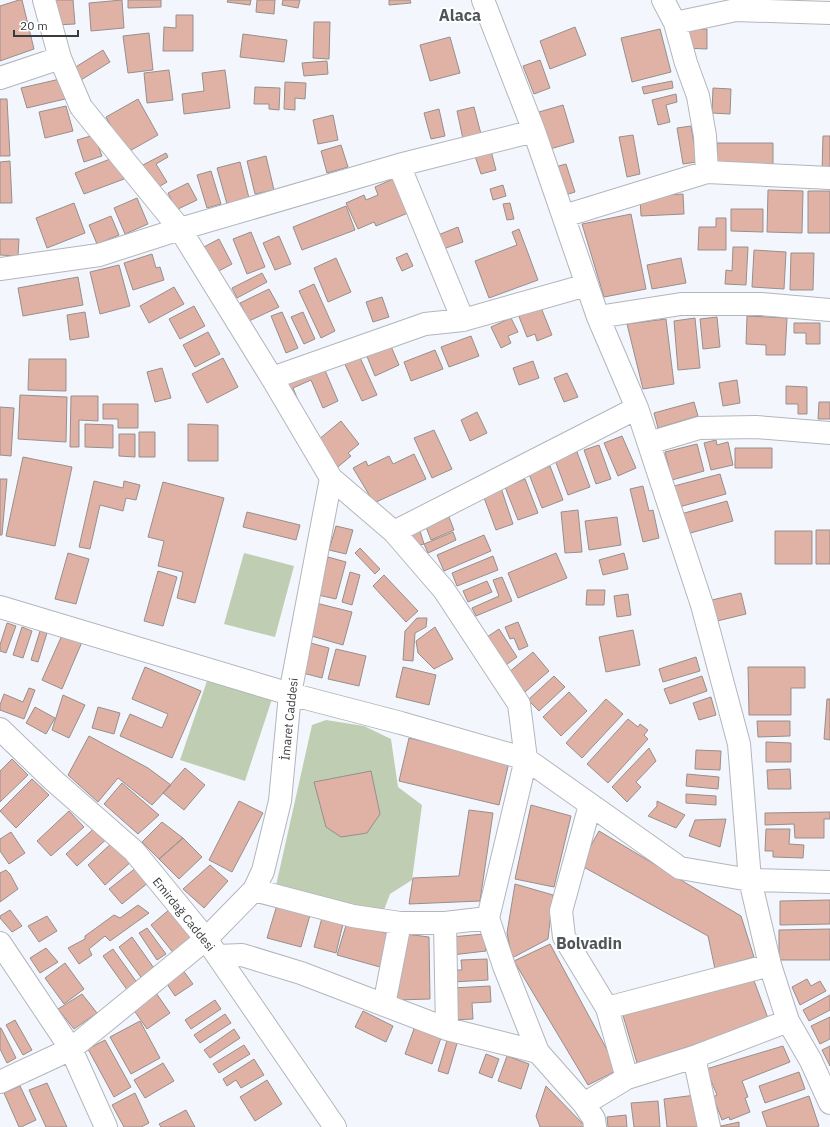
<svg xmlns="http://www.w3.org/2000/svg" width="830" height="1127" viewBox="0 0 830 1127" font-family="'IBM Plex Sans',sans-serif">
<rect width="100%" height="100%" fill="#f3f7fd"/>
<path fill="#bfceb2" d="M244,553L294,566L275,637L224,624Z
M208,678L272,699L245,781L180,760Z
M326,720L364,726L391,739L398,787L422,805L412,880L390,894L381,918L275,890L312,725Z"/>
<path fill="#e0b2a5" stroke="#968f8d" d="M19,0H22L34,49L0,61V6Z
M54,0H73L75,24L55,25Z
M122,0L124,28L91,31L89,3Z
M128,0H161V7L128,8Z
M228,0H251L250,5L227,2Z
M257,0H275L274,14L256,12Z
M283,0H300L298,8L282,5Z
M389,0H410L411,3L389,5Z
M176,15H193V51H163L164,27L176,28Z
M314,22H330L329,59L313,58Z
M575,27L586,55L550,69L540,41Z
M660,29L671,72L632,82L621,38Z
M684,29H707V49L684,48Z
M149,33L153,70L128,73L123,36Z
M243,34L287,40L284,62L240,57Z
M450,37L460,73L430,81L420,45Z
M103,50L110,62L81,80L74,68Z
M540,60L550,88L534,94L523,66Z
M327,61L328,74L304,76L302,63Z
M169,70L173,100L147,103L144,73Z
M225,70L230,108L184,114L182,94L204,91L202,73Z
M60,79L65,99L27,108L21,88Z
M672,81L673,88L644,94L642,87Z
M285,82L306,83L305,99L295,98V110L284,109Z
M255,87L280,88L279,110L269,109V104H254Z
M713,88L731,89L730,114L712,113Z
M676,94L677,102L666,105L670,122L658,125L652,100Z
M0,99H7L10,156H0Z
M138,99L158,135L126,153L106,117Z
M563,105L574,142L550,149L539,112Z
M66,106L73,131L45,138L39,112Z
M474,107L481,134L463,139L457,111Z
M439,109L445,136L431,139L424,113Z
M333,115L338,140L318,144L313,120Z
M691,126L697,162L683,164L677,128Z
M94,135L102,156L84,162L77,140Z
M633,135L640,174L627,177L619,137Z
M823,136H830V171H822Z
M717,143H773V164L717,165Z
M341,145L348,167L327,173L321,151Z
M491,151L496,170L481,174L475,156Z
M166,153L168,157L156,164L167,182L152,191L139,167Z
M266,156L274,190L255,194L247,161Z
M115,157L124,179L84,194L75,173Z
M10,161L12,203H0V162Z
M240,162L249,198L227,204L217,168Z
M566,164L575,192L565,195L555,167Z
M211,171L221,204L207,208L197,175Z
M393,179L408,213L376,226L374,222L358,229L346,203L364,195L366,200L378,195L375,187Z
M188,183L197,200L176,210L168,193Z
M503,185L506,196L493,200L490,189Z
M768,190L803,191L802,233L767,232Z
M808,191H830V233H808Z
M683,194L684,214L641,216L640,197Z
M137,198L148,224L125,234L114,208Z
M74,203L85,233L47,248L36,218Z
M510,203L514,219L507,220L503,204Z
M346,206L355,230L302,250L293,227Z
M731,209H763V232L731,231Z
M631,214L646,289L604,297L582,224Z
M111,216L119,235L97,244L89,225Z
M716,218H726V250H698L699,227H716Z
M458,227L463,242L443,249L438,235Z
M519,229L538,280L489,298L475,261L517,245L512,232Z
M251,232L265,267L247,274L233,239Z
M279,236L291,264L275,270L263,243Z
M0,239H19L18,256L0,255Z
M219,239L232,264L215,273L202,248Z
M733,247H748L746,285L725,284L726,270L732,271Z
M754,250L786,252L784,289L752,287Z
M407,253L413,266L402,271L396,258Z
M791,253H814L813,290H790Z
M152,254L156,268L160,267L164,280L133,290L124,263Z
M336,258L351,292L328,302L314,268Z
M681,258L686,283L652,289L647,265Z
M119,265L130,306L100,314L90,272Z
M262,273L267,282L237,298L232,288Z
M78,277L83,305L23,316L18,288Z
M314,284L335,331L321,338L299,291Z
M174,287L184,304L149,323L140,306Z
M269,289L279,307L249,321L240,303Z
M382,297L389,317L373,322L366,302Z
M540,305L552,335L537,341L535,334L527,337L518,314Z
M194,306L205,326L180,339L169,319Z
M85,312L89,337L70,340L67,315Z
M282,312L298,348L286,353L271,316Z
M303,312L315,339L304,344L291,317Z
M747,316L787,318L785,355H766V345L746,344Z
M717,317L720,347L703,349L700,319Z
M511,318L518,332L508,336L511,343L501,348L491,327Z
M695,318L700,368L678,370L674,321Z
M666,319L674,384L643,389L627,324Z
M794,323H820V344H806V333H794Z
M208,332L220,354L195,367L183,345Z
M471,336L479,356L449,367L441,347Z
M390,344L399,365L375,376L366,354Z
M435,350L443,369L411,381L404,362Z
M357,351L377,395L362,401L342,358Z
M223,358L238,387L207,403L192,374Z
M29,359H66V391L28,390Z
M533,361L539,378L519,385L513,368Z
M162,368L171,398L155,402L147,372Z
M324,368L338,401L323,408L311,380L293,388L298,400L296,401L288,383Z
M567,373L578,397L564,402L554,378Z
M737,380L740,403L723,406L719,383Z
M786,386L807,387V414H798V404H786Z
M20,395L67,397L66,442L18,439Z
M71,396H98V421L79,420V447H70Z
M694,402L698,416L658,428L654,413Z
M819,402H830V419H818Z
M103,404H138V428H118V419H103Z
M0,407L14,408L11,456L0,455Z
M477,412L487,433L470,441L461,420Z
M341,421L359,444L348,453L351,456L333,471L312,445Z
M85,424L113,425V448L85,447Z
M188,424L218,425V461H188Z
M434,430L452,469L432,478L414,438Z
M139,432H155V457H139Z
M119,434H135V457L119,456Z
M622,436L636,468L618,476L604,443Z
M716,440L717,445L728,442L733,465L711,470L704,443Z
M697,444L704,471L672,480L665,452Z
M599,445L611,479L596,484L584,450Z
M735,448H772V468H735Z
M577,452L590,487L568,495L555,460Z
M414,454L426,479L374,503L353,468L366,461L368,466L389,456L393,464Z
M23,457L72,467L55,546L6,536Z
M550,466L563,500L542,508L529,474Z
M720,474L726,494L679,507L674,486Z
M0,479H7L2,535H0Z
M525,479L538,513L518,520L505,487Z
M94,481L123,488L124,481L140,485L136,500L126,498L123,511L100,505L90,549L79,547Z
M163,482L224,498L195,603L177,598L183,572L158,566L164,541L148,537Z
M643,486L649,511L653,510L659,538L643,542L630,489Z
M501,488L513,524L496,530L483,495Z
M727,501L733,521L687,534L681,514Z
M578,510L582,552L565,553L561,512Z
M247,512L300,525L296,540L243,527Z
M449,517L454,530L431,540L426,527Z
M617,517L621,545L589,550L585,521Z
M336,526L353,530L346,554L329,550Z
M816,530H830V564H816Z
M420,531L424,544L415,546L412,534Z
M775,531H812V564H775Z
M453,532L456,540L428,553L424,544Z
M484,535L491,551L444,571L437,555Z
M360,548L380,569L375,574L355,553Z
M68,553L89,559L76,604L55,599Z
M556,553L567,578L518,598L508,573Z
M624,553L628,569L603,575L599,560Z
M493,556L498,570L457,586L452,573Z
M328,557L346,562L336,599L318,595Z
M158,571L177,577L163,626L144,621Z
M350,572L360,575L352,605L342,602Z
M384,575L418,611L406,622L373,586Z
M502,577L512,601L476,616L472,608L499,596L493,580Z
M487,581L492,592L468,602L463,591Z
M587,590H605L604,605H586Z
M741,593L746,614L713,622L708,601Z
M628,594L631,615L617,617L614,596Z
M316,603L352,612L343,645L308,635Z
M417,618H427L426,627L415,633L413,661L403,660L405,631Z
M518,622L528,646L519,650L514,638L510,639L505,627Z
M7,623L16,626L6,653L0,651V645Z
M22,627L32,631L23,658L13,655Z
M435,627L453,659L434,669L418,653L416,641Z
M499,629L517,657L506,665L487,637Z
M633,630L640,665L606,672L599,637Z
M40,631L47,633L38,662L31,660Z
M63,633L82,642L62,689L42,680Z
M307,642L329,648L322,678L299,672Z
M336,649L366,656L359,686L328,679Z
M533,652L549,671L525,692L508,673Z
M696,657L700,671L663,682L659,669Z
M145,667L201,691L172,758L120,736L130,714L162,728L168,714L132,699Z
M403,667L436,675L429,705L396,697Z
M748,667H805V688H791V715H749Z
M554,676L565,687L539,711L528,700Z
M702,676L707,691L670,704L664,689Z
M29,688L35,690L24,719L0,710V705L4,694L23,702Z
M569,692L587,711L561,736L543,717Z
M63,695L85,705L69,738L52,730Z
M711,697L716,715L699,720L693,703Z
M606,699L623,714L582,758L566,743Z
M827,699H830V740L824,739Z
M35,707L55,718L46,734L26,723Z
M98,707L120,713L114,734L92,728Z
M628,719L638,727L640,724L648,730L644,735L648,739L608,783L587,764Z
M757,721H790V736L758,737Z
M89,736L148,768L171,785L152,805L118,778L98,802L68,775Z
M409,738L509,762L499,805L399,781Z
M766,742L791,743V762H766Z
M649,748L656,761L636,782L641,787L627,802L612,787Z
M696,750L721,751L720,770L695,769Z
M12,759L28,775L0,802V771Z
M185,768L205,785L184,810L163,793Z
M790,769L791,789H768L767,770Z
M371,771L380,814L367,833L341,837L326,827L314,782Z
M687,774L719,777L718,789L686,786Z
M32,779L49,795L16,828L0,811Z
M122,783L159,815L138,834L104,804Z
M686,794L716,796V805L686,803Z
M239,801L263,813L232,872L209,860Z
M657,801L685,815L676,828L648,816L657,806Z
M531,805L571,816L554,887L515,879Z
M469,810L493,813L480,901L409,904L413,878L459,876Z
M69,811L84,827L51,856L37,841Z
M830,812V819H824V838H795L794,824L765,825V813Z
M726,819L720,847L689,836L695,820Z
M162,822L183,838L159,859L142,842Z
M100,823L111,835L77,866L66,854Z
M766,829H790L789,844L804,845L803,858L773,857V851H765Z
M599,831L741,916L754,957L715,969L708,936L580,865Z
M11,832L25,853L9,864L0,851V839Z
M183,838L202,857L179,879L159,859Z
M114,841L132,861L105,885L88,865Z
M210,865L228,881L204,908L183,889Z
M137,867L149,882L122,904L109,889Z
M6,870L10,874L18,889L0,902V873Z
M515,884L553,895L548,939L512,958L507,933Z
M830,900V924L780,925V901Z
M138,905L149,913L110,941L105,936L89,949L92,955L79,964L68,948L85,939V936L114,915L120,918Z
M277,905L310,915L301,947L267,938Z
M170,909L195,940L175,955L151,925Z
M10,910L22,926L12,932L0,918V916Z
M323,914L344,920L336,953L314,947Z
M47,916L57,931L39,942L28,926Z
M347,922L389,934L380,967L337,955Z
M147,928L166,954L157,960L139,933Z
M830,929V960H779V930Z
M406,934L429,937L430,999L397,1000Z
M484,934L486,951L452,955L451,937Z
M132,937L156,971L143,980L119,947Z
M550,944L618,1070L588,1085L514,961Z
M46,948L58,962L40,973L30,958Z
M113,949L138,984L128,991L103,956Z
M487,959L488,980L452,982L451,970H462L461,960Z
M65,963L84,989L64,1004L45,978Z
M180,966L193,984L175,996L163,978Z
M753,978L769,1021L637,1063L622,1012Z
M807,979L811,986L820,981L826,991L800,1005L792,987Z
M490,986L491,1002L472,1003L473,1019L453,1020L452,988Z
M154,990L170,1013L147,1029L131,1006Z
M82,994L97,1013L74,1029L58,1009Z
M830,995V1010L809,1021L803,1010Z
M215,1000L221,1009L191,1029L185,1020Z
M363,1011L393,1026L386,1042L355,1027Z
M225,1014L231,1023L200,1043L194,1035Z
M830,1017V1039L820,1044L811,1026Z
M15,1020L32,1050L23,1055L6,1025Z
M140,1021L160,1058L131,1074L110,1037Z
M415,1026L442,1035L432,1064L405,1054Z
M0,1028H1L16,1058L7,1063L0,1049Z
M234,1029L240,1038L210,1058L204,1050Z
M448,1037L458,1040L448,1074L438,1071Z
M105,1040L131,1087L114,1097L88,1049Z
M244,1045L250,1054L219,1073L213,1064Z
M783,1046L790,1062L742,1081L748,1097L745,1098L750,1112L730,1120L729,1117L722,1120L713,1097L717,1095L706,1069Z
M830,1046V1066L822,1050Z
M486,1054L499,1059L492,1078L479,1073Z
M507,1056L529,1064L521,1089L498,1081Z
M254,1059L264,1075L241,1088L236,1080L227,1086L223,1079Z
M163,1063L174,1081L145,1098L134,1080Z
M799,1072L805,1089L765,1103L759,1086Z
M267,1080L282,1104L255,1121L240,1097Z
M47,1083L67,1127H46L29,1090Z
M20,1086L36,1120L21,1127H19L4,1093Z
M546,1086L584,1125V1127H540L536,1116Z
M135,1093L149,1123L141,1127H124L112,1105Z
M696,1095L700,1127H667L664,1099Z
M809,1096L819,1126L816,1127H767L762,1112Z
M658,1101L660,1127H634L631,1103Z
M186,1110L195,1127H161L159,1124Z
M626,1115L627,1127H608L607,1117Z
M739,1122V1127H721V1126Z"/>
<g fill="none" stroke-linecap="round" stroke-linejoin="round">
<g stroke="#b2b6bc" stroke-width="24">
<path id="minor" d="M44,0L60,58L81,107L180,229L272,378L331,478L394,532L444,590L519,704L526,759L488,918L504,966L538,1052L584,1104L594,1119L595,1127
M483,0L534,131L598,317L637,408L702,605L739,744L750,880L770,965L788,1021L811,1061L830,1103
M663,0L675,23L686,63L698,96L705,136L707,172
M675,23L736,10L830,13
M0,78L60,58
M399,165L463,320
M564,216L707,172L830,178
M0,269L99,255L180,229L399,165L534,131
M598,317L681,304H761L830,310
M272,378L425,324L463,320L587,285
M649,443L699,428L756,427L830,433
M394,532L637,408
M0,607L290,694L401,723L526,759L680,868L750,880L830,882
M590,805L561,911L564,937L607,1008L627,1078
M254,890L353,916L400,923H445L488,918
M445,923L447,1029
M0,943L71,1049L106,1127
M218,956L242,955L301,973L447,1029L538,1052
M384,1005L400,923
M607,1008L770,965
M694,1057L709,1127
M0,1082L71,1049L206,939L254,890L263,871L280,801L290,694L331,478
M584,1104L627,1078L694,1057L788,1021"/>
</g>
<g stroke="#b2b6bc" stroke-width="24">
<path id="major" d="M0,729L53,780L134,851L206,939L335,1127"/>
</g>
<use href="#minor" stroke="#fff" stroke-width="22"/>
<use href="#major" stroke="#fff" stroke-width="22"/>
</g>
<g text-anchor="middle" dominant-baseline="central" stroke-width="4" stroke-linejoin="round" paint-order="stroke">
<g font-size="12" fill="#383a3c" stroke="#fff">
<text transform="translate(289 719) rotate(-84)">İmaret Caddesi</text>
<text transform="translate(184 914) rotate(51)">Emirdağ Caddesi</text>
</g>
<g font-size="16" font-weight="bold" fill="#51555a" stroke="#fff">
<text x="460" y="15">Alaca</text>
<text x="589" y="943">Bolvadin</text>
</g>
</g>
<path d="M14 30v6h64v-6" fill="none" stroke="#383a3c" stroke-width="2"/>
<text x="20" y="30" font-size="12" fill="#383a3c" stroke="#ffffff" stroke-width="3" paint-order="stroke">20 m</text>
</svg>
